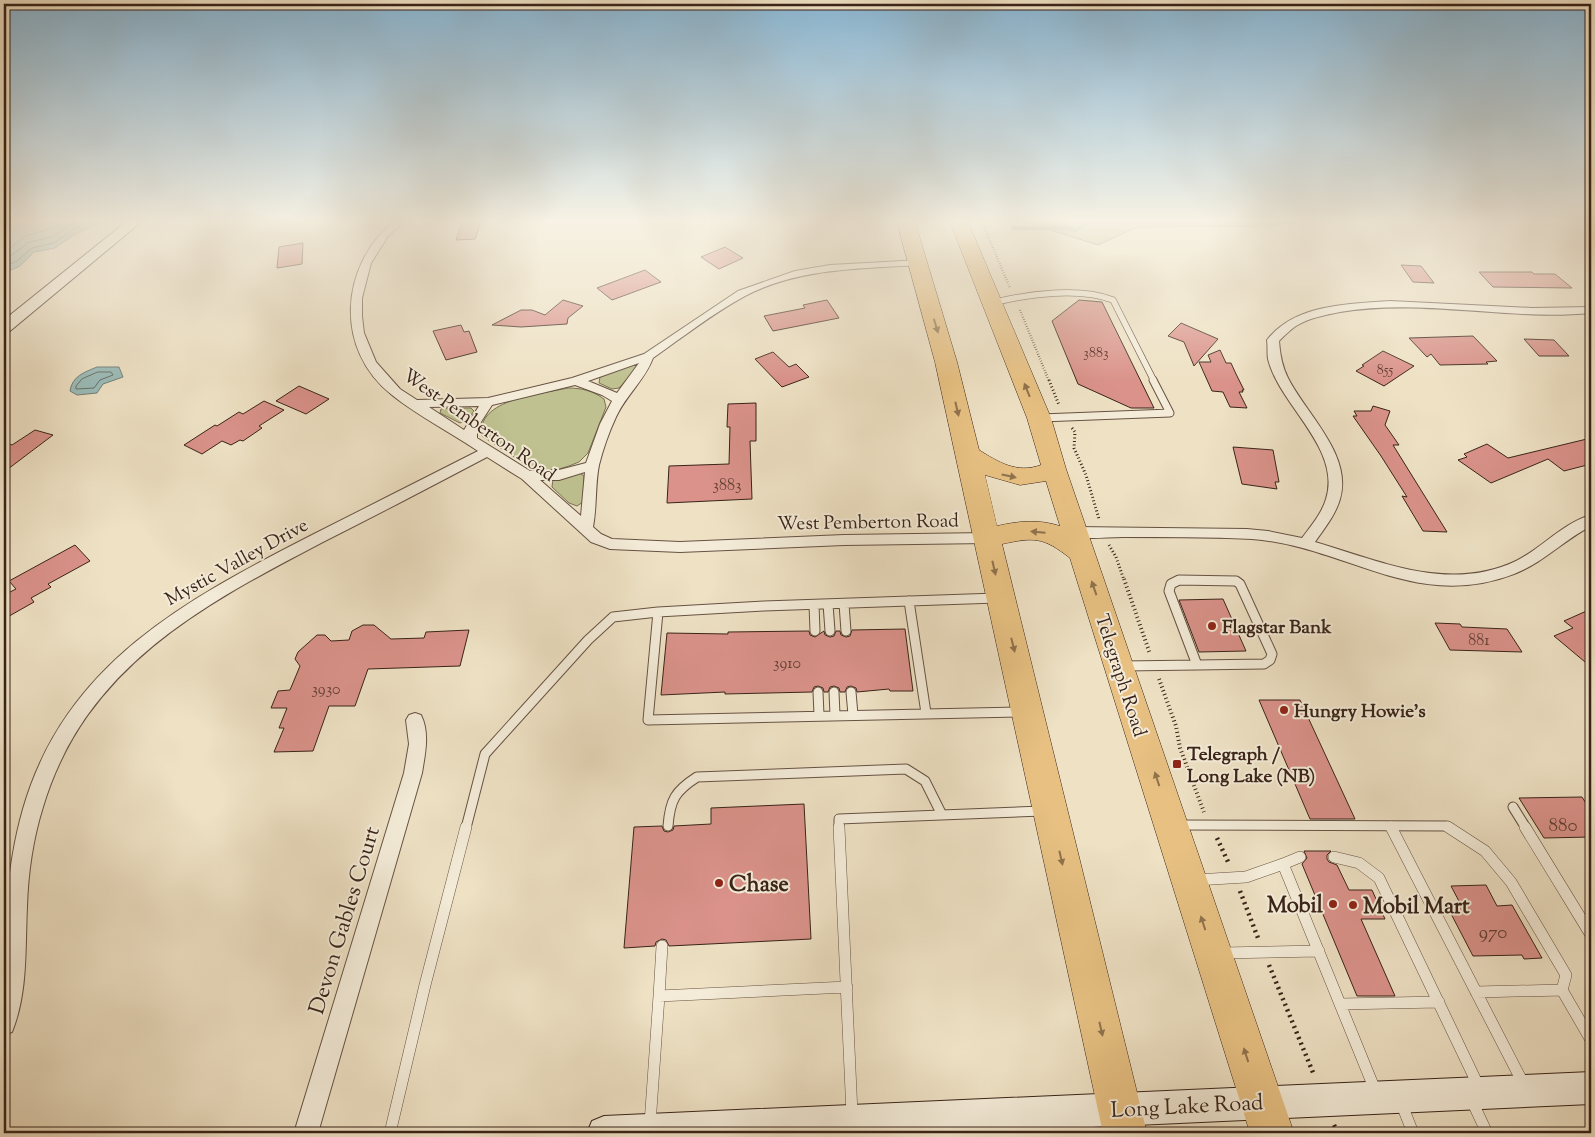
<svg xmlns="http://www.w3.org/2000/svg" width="1595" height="1137" font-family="'Sorts Mill Goudy',serif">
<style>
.green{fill:#bfc190;stroke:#7c7254}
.water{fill:#9abcb9;stroke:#737f79}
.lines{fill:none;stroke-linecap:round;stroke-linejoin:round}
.shore{stroke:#6a7068;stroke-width:1}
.stream{stroke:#737f79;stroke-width:4.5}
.building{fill:#da928a;stroke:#392318}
.lane-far3-casing{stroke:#665243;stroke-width:7}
.lane-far2-casing{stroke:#665243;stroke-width:9}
.lane-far1-casing{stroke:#665243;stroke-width:11}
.lane-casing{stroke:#665243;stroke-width:12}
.street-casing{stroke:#665243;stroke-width:2}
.secondary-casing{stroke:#392318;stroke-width:2}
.highway-casing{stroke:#392318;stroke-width:1}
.path-far3{stroke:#392318;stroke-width:2.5;stroke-dasharray:0.5 2;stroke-linecap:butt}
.path-far2{stroke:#392318;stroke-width:3;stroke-dasharray:1 2.5;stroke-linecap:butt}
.path-far1{stroke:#392318;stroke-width:4;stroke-dasharray:1 3;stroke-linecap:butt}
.path{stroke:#392318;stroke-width:4.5;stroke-dasharray:2 4;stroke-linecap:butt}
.lane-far3{stroke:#f4ecd9;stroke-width:5.5}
.lane-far2{stroke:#f4ecd9;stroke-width:7}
.lane-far1{stroke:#f4ecd9;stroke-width:9}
.lane{stroke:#f4ecd9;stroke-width:11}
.street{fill:#f4ecd9;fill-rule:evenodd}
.secondary{fill:#f4ecd9;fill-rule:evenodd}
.highway{fill:#e7c082;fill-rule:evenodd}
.oneway{fill:#90724d}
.poi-dot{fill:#8f2418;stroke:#f4ecd9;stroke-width:2}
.labels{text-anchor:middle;stroke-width:4;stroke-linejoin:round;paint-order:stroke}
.far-number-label{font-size:14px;fill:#613f34}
.number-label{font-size:16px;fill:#613f34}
.street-label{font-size:19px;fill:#392318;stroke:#f4ecd9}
.poi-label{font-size:19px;font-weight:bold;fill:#392318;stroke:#f4ecd9;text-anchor:start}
.near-number-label{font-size:19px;fill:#613f34}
.near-poi-label{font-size:22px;font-weight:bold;fill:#392318;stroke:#f4ecd9;text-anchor:start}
.near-street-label{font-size:22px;fill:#392318;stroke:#f4ecd9}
</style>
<rect width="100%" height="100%" fill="#eee1c4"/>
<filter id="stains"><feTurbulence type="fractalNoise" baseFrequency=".004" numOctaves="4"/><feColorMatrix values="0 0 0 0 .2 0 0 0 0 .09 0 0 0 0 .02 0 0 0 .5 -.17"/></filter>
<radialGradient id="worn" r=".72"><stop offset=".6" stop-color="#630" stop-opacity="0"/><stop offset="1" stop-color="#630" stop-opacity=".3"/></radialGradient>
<path class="green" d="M1025,222H1298L1266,226L1137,227L1098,245Z
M638,362L642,363L619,388L612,389L599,383L600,377Z
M568,388C582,388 593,391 604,399L606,407L588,453L579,462L569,466L556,470L541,471L528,466L482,436C475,399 542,394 568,388Z
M449,408H471L474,411L467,420L460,423L440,413L441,409Z
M580,473L584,476L583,502L577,506L569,503L552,487L553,479Z"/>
<path class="water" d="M4,222H100L74,235L55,248L34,252L20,266L4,273Z
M97,367H119L123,377L103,384L97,393L77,395L70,391C72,376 85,372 97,367Z"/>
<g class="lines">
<path class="shore" d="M4,253L25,236L50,229L60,222
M4,261L29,242L52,237L75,222
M4,267L17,261L32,248L54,243L72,230L90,222
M98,372H111L113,375L100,380L94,388L76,389V386L82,379Z"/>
<path class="stream" d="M1013,228H1068L1076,230L1087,222"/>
</g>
<path class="building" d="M462,222H481L475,239L456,240Z
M303,243L302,264L277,268L279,247Z
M725,247L743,258L719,269L701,257Z
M1401,265L1421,266L1434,283L1413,282Z
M645,270L661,282L612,300L597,288Z
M1479,272H1532L1534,274H1555L1572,288L1493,287Z
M563,300L583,306L568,318L567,324L521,327L492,325L521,310H532L545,315Z
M827,300L839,318L773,331L764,316L805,308L803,305Z
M1079,300L1102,302L1154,408H1131L1078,384L1052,321Z
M1181,323L1218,339L1194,366L1184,342L1168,336Z
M461,325L464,332L469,331L477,352L446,360L433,331Z
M1473,336L1497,361L1486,362L1488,364L1440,365L1431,354L1427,357L1409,338Z
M1524,339L1554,340L1569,356H1539Z
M1220,350L1226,363H1231L1236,374L1244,390H1242L1243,392H1239L1247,408L1230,407L1223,392L1212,391L1199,362H1211L1208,355Z
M1383,351L1414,366L1384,386L1356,371L1364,366L1362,365Z
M773,352L789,367L796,364L809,377L782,387L755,359Z
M299,386L329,399L306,414L276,401Z
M264,401L284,410L259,426L262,428L243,441L240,440L231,445L222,441L202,454L184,445L215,425L217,426L239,412L243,414Z
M756,403V441H750L752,499L667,503L669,466L729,464L730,427H727L728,404Z
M1373,406L1390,411L1385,425L1399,445H1393L1447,532L1423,531L1402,496L1407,497L1381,456L1353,416H1357L1354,411H1371Z
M35,430L53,435L4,472V442L12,445Z
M1591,438V464L1564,471L1548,459L1491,483L1458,460L1467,457L1464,454L1487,444L1508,458Z
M1233,447L1273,450L1279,482H1275L1277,489L1242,484Z
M75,545L90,561L48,584L51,587L31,598L34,602L4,619V595L16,589L9,581Z
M1223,599L1246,651L1199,652L1179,600Z
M1591,609V667L1554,636L1573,628L1564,621Z
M1435,623L1460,624L1462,627L1507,629L1522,652L1450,650Z
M363,625H374L391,639L424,638L426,632L469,630L460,666L368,669L355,706H329L313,751L274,752L284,728H279L287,708H271L278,691L290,690L300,666L295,659L298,652L317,635H325L331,641L349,640L352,631Z
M905,629L913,691H890L889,689L857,692L856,688L851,686L847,687L845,692H840L839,688L834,686L830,687L828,692H824L823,688L818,686L814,687L812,692L725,694V692L661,695L667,633L728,634V632L809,631L810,635L815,637L824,631L825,635L830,637L834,636L836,631H840L841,635L846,637L850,636L852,630Z
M1259,700H1300L1355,819H1310Z
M1582,797L1591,811V837L1544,838L1519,798Z
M804,804L811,939L669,946L666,940L662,939L656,942L655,946L624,948L634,827L662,826L664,831L668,832L673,830L674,826L711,824V808Z
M1304,851H1331L1327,855V859L1329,862L1337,865L1349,890H1372L1385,919H1361L1395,996H1357L1302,864L1307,858Z
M1486,885L1497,906L1512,905L1542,958L1524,959L1522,955L1473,956L1448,908L1462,907L1451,886Z"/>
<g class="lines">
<defs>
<path id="lane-far3" d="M992,303C1027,294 1079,287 1113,300L1154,381"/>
<path id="lane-far2" d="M1041,418L1170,413L1153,380"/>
<path id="lane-far1" d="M1179,580L1236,581L1240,584L1272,654L1270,660L1264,664L1197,665L1169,591L1171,584Z
M909,601L926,713
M828,604L830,631
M844,604L846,631
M814,605L815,631
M658,612L648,720L1020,712
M1124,666L1197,665
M818,692L819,715
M834,692L835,715
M851,692L853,715
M1513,807L1526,828
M1179,825L1447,826L1450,828
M668,826C670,800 675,791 697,777L906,769L925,781L942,815
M466,828L485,754L588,640L613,617L658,612L764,606L997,598
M839,828V819L1042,811"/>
<path id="lane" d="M839,827L852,1114
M1391,827L1523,1083
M1448,827L1485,851L1511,882L1566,975L1562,990L1591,1040
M1525,827L1591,935
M1334,857L1359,863L1379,878L1478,1085
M1283,864L1300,857
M1196,880L1246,877L1283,864L1375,1090
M1223,953L1319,951
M1476,992L1562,990
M659,996L662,946
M1341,1004L1439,1002
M1472,1101L1487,1133
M1402,1105L1413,1133
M650,1124L659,996L847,987
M390,1133L425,985L466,827"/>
<path id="street" d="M393,222H403L388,236L371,263L362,298V316L364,333L376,362L400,389L417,400L488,398L572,378L644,354L738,291L795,271L830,265L921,260L922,262L921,264L917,265C859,269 798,268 745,296C713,313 683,337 653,358C645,380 626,395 616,417C609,432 603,449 599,465C595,485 597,506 593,527L601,534L612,539L680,542L844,535L987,533L992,534L994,538L992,542L987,543L844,545L680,552L610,549L591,542L522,479L487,457C432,486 377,515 321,543C201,606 85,667 43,807C33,839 28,873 27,907C25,948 28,993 12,1032L4,1035C4,959 2,882 23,809C65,663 187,599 312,535C367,507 423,479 478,451C450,432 418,416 392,395C334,349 340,267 393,222ZM639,363L617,393L588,381ZM575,385L602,395L612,401L600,424L586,463L559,470L530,471L477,438V428L492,405ZM479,406L464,430L429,407ZM585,472L581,516L540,480H559Z
M1390,301L1532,308L1591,307V313C1508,321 1423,298 1340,312C1325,315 1309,318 1296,326C1290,330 1284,336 1279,341C1280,354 1282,366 1288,378C1306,414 1353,455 1340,499C1336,514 1324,529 1315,542C1380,561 1449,593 1516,561C1542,548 1563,523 1591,515V526C1564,540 1543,563 1514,574C1415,612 1346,546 1252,539C1209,537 1166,537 1123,537C1106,537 1086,540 1070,536L1068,532L1070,528L1075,527L1247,529L1268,531L1302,538C1311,526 1322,513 1326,499C1342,448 1279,405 1268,359C1267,353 1268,346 1267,340C1295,304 1348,304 1390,301Z
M415,713L421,715C430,733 425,754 422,773L318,1133H294L404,773L409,744L406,720L409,715Z"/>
<path id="secondary" d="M126,222H141L10,331L4,333V320Z
M1591,1072V1104L961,1133H587L592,1121L604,1116Z"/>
<path id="highway" d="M897,222H915L957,362L979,450C998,462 1017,474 1041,465L1027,418L950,222H968L1051,418L1066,469L1294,1133H1250L1070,558C1043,537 1035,537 1002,544L1147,1133H1103L935,362ZM985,475L1020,485L1046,481L1060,526C1038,519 1019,521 997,526Z"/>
</defs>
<use href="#lane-far3" class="lane-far3-casing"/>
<use href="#lane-far2" class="lane-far2-casing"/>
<use href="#lane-far1" class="lane-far1-casing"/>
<use href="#lane" class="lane-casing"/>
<use href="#street" class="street-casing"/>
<use href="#secondary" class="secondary-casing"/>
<use href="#highway" class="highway-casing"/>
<path class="path-far3" d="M982,222L1010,288
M1020,310L1049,381"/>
<path class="path-far2" d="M1049,380L1059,405
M1072,428L1075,432L1074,448L1086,475L1099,519
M1109,545L1116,557L1124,580"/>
<path class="path-far1" d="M1124,579L1150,654
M1159,679L1176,726L1180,748L1204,812"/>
<path class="path" d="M1217,838L1229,864
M1240,891L1258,938
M1269,965L1314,1075
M1334,1125L1338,1133"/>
<use href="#lane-far3" class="lane-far3"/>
<use href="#lane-far2" class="lane-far2"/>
<use href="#lane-far1" class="lane-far1"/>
<use href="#lane" class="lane"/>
<use href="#street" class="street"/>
<use href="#secondary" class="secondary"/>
<use href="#highway" class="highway"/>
</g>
<defs><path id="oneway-solid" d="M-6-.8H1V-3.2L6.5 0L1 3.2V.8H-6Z" transform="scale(1.25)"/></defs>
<g class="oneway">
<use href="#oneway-solid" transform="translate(936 326) rotate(73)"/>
<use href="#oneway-solid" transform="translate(1027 390) rotate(-112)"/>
<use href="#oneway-solid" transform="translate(957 409) rotate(77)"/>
<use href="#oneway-solid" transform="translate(1009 476) rotate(12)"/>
<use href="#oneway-solid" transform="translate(1038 532) rotate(-175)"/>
<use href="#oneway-solid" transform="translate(994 568) rotate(77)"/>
<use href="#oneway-solid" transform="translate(1094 588) rotate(-109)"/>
<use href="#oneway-solid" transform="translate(1013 645) rotate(76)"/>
<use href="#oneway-solid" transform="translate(1157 779) rotate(-108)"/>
<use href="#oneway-solid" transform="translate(1061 858) rotate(77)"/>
<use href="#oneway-solid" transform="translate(1203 923) rotate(-108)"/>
<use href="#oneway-solid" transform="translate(1101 1029) rotate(77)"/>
<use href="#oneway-solid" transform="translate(1246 1055) rotate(-108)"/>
</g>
<linearGradient id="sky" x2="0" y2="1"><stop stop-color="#89b7d5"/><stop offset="0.58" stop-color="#f7f2e4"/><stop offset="1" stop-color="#f7f2e4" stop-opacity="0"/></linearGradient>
<rect width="1595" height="381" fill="url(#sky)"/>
<g class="poi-dot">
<circle cx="1212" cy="626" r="5"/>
<circle cx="1284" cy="710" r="5"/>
<rect x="1172" y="759" width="10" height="10" rx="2.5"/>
<circle cx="719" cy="883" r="5"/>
<circle cx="1333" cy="904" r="5"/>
<circle cx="1353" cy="905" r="5"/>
</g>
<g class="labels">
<g class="far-number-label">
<text x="1096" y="357">3883</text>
<text x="1385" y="374">855</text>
</g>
<g class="number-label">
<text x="727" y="490">3883</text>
<text x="1479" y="645">881</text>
<text x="787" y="668">3910</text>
<text x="326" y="694">3930</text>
</g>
<g class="street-label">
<text transform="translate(480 424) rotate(35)" y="7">West Pemberton Road</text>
<text transform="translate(868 521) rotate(-1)" y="7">West Pemberton Road</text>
<text transform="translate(236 561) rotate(-29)" y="7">Mystic Valley Drive</text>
<text transform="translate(1122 675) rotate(72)" y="7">Telegraph Road</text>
</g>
<g class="poi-label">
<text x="1222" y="633">Flagstar Bank</text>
<text x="1294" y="717">Hungry Howie's</text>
<text x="1187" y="760">Telegraph /<tspan x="1187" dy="22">Long Lake (NB)</tspan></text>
</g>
<g class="near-number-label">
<text x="1563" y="831">880</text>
<text x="1493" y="938">970</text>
</g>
<g class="near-poi-label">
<text x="729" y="891">Chase</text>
<text x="1323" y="912" text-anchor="end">Mobil</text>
<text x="1363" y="913">Mobil Mart</text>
</g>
<g class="near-street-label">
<text transform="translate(343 920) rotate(-73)" y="8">Devon Gables Court</text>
<text transform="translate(1187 1105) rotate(-3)" y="8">Long Lake Road</text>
</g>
</g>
<rect width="1595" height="1137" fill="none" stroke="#eee1c4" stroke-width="20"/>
<rect x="5" y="5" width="1585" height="1127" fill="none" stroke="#392318" stroke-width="2.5"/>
<rect x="10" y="10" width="1575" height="1117" fill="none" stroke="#392318"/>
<rect width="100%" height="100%" filter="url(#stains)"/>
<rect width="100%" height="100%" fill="url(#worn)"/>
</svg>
